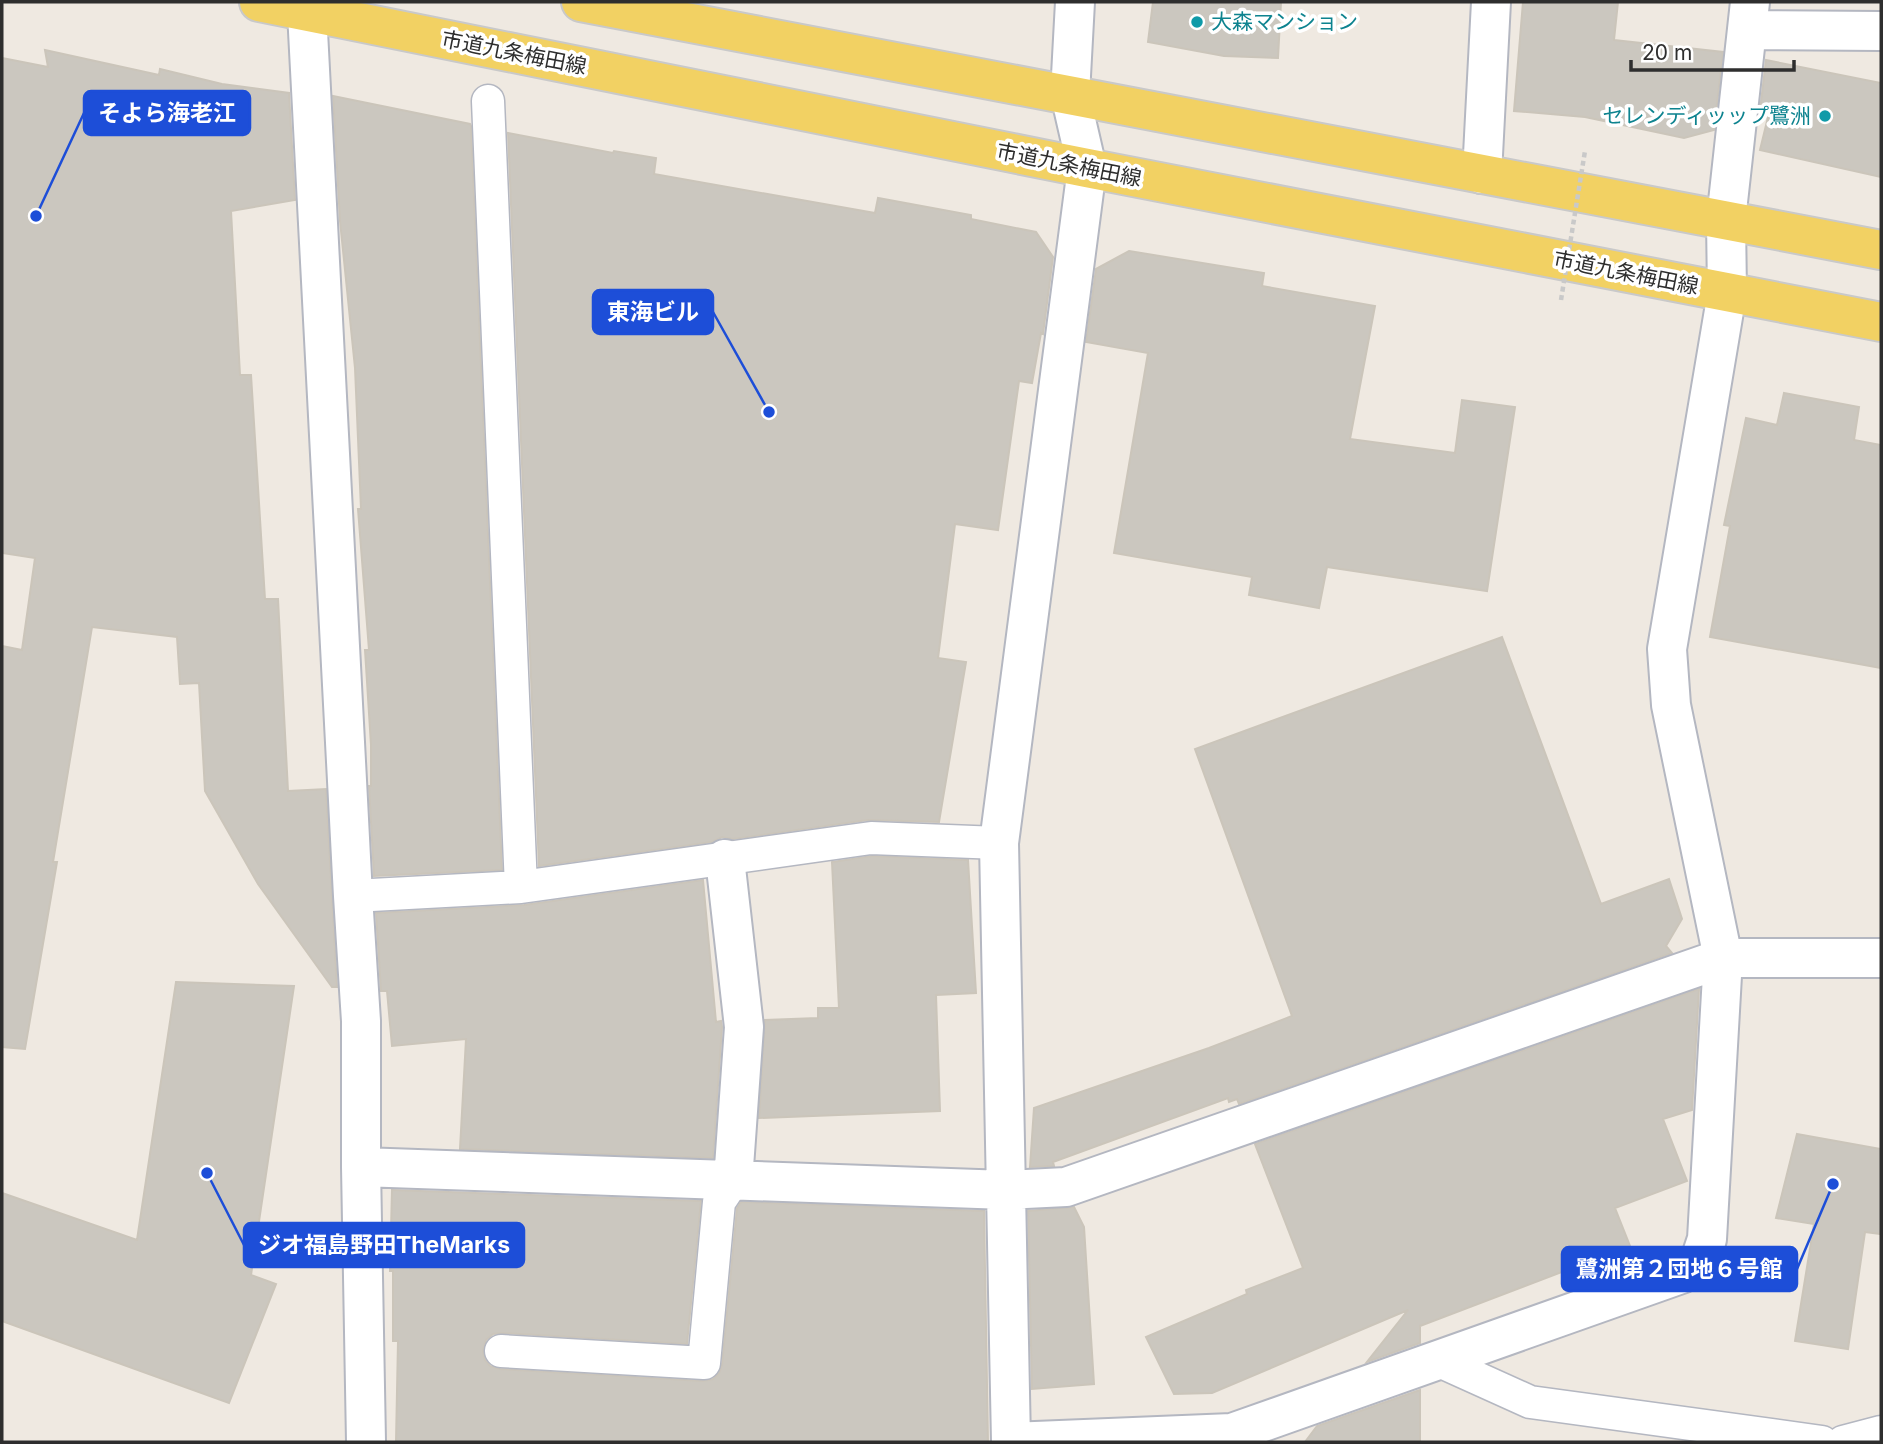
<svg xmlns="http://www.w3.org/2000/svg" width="1883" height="1444" font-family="Inter,'Noto Sans JP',sans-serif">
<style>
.building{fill:#cbc7bf;stroke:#cbc5ba;stroke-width:2}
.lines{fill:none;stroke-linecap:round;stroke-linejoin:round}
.service-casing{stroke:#b4b7c1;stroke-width:35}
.minor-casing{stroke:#b4b7c1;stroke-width:42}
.primary-casing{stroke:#c9c9c9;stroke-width:42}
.service{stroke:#fff;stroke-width:32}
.minor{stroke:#fff;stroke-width:38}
.primary{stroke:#f2d163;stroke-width:38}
.path-bridge{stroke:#c9c9c9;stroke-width:4.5;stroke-dasharray:5 3.5;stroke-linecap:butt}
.culture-dot{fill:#0f9aa8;stroke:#fff;stroke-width:2.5}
.labels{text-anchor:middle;stroke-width:7;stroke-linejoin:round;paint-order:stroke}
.culture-label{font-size:21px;fill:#0d838f;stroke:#fff;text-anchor:start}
.street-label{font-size:21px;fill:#2e2e2e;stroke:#fff}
.leader{fill:none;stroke:#1d4ed8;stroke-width:2.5}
.callout-dot{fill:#1d4ed8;stroke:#fff;stroke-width:2.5}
.callout{fill:#1d4ed8;stroke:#1d4ed8;stroke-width:2.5}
.callout-label{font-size:23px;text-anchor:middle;font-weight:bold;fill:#fff}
</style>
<rect width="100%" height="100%" fill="#efe9e1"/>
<path class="building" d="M1153,2H1281L1278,58L1224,56L1148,42Z
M1523,2H1618L1614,40L1723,52L1714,130L1684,138L1585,117L1514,111Z
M45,50L159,75L160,69L222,84L289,93L295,200L231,211L240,375H251L265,599H278L288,791L326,789L337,987H332L258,884L205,791L199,683L180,684L177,637L92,627L53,862H57L25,1049L2,1047V646L22,650L35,558L2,553V58L48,67Z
M1766,60L1881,83V177L1760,150L1768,117L1759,119Z
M333,96L470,124L471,126L502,870L374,876L369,786H371V745L365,650H369L358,509H361L355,368L340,221Z
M508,133L613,153L614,151L656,158L654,174L875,213L878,198L971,215V219L1036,232L1053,257L1043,334L1041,333L1032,383L1019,381L998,530L955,524L938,658L966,662L939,822L868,820L733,839L722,837L712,842L539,866Z
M1129,251L1264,273L1262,286L1375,306L1350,439L1455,453L1462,400L1515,407L1487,591L1327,567L1319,608L1249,595L1252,577L1114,553L1148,353L1086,342L1096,269Z
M1784,393L1859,407L1854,440L1881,445V668L1710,637L1730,526L1724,525L1746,418L1777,425Z
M1502,637L1601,904L1669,879L1682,919L1666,946L1672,953L1239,1104L1237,1099L1229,1102L1228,1098L1053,1162L1054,1166L1030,1167L1034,1108L1209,1048L1292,1016L1195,749Z
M872,856L968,860L976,993L936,995L940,1111L759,1118L765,1020L818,1018V1008H839L832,862Z
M703,880L716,1022L721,1021L722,1027L713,1158L460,1149L466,1039L392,1046L387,991H381L376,913L524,905Z
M176,982L294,986L251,1275L276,1284L229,1403L2,1321V1193L137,1240Z
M1699,989L1692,1110L1663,1119L1687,1181L1615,1208L1630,1246L1420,1326V1343L1367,1362L1408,1310L1212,1393L1174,1394L1146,1337L1247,1294L1246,1290L1303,1268L1255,1144Z
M1797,1134L1881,1149V1234L1865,1232L1848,1349L1795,1341L1814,1224L1776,1218Z
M392,1190L701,1201L687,1344L502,1333L493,1334L486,1340L483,1351L485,1360L490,1366L500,1369L703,1381L713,1379L719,1373L722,1365L737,1208L741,1202L984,1211L988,1442H396L398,1341H393V1271H390Z
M1074,1207L1084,1227L1094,1384L1032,1389L1028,1211Z
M1420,1390V1442H1305L1317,1426Z"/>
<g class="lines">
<defs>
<path id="service" d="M488,101L521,887
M353,896L521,887L871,838L999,843
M501,1351L704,1363L719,1202L733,1181
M1437,1360L1530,1402L1822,1442
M1843,1442L1881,1432"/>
<path id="minor" d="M309,2L307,12L353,896L361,1021V1167L366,1442
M1075,2L1070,94L1087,168L999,843L1011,1442L1232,1433L1681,1274L1700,1260L1707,1239L1723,958L1671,705L1667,649L1727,293L1726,220L1750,2
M1748,30L1881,31
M1482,174L1491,2
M725,859L744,1027L733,1181
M361,1167L1006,1190L1066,1187L1723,958H1881"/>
<path id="primary" d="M259,2L1087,168L1881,322
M581,2L1881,250"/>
</defs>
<use href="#service" class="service-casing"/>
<use href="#minor" class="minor-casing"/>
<use href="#primary" class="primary-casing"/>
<use href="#service" class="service"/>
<use href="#minor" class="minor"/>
<use href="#primary" class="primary"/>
<path class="path-bridge" d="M1561,300L1585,151"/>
</g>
<g class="culture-dot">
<circle cx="1197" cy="22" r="7"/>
<circle cx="1825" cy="116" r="7"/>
</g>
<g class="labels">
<g class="culture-label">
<text x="1211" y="29">大森マンション</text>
<text x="1811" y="123" text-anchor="end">セレンディッップ鷺洲</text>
</g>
<g class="street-label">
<text transform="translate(514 53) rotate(11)" y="7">市道九条梅田線</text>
<text transform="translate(1069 165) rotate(11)" y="7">市道九条梅田線</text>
<text transform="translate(1626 273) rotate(11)" y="7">市道九条梅田線</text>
</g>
</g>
<path class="leader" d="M36 216L84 113M769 412L713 312M207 1173L244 1245M1833 1184L1797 1269"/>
<g class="callout-dot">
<circle cx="36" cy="216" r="7"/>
<circle cx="769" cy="412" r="7"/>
<circle cx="207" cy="1173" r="7"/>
<circle cx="1833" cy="1184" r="7"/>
</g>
<g class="callout">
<rect x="84" y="91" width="166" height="44" rx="7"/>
<rect x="593" y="290" width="120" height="44" rx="7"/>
<rect x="244" y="1223" width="280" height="44" rx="7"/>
<rect x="1562" y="1247" width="235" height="44" rx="7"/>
</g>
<g class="callout-label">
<text x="167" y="121">そよら海老江</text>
<text x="653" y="320">東海ビル</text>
<text x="384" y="1253">ジオ福島野田TheMarks</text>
<text x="1679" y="1277">鷺洲第２団地６号館</text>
</g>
<rect width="1883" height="1444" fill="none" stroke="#2e2e2e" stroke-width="7"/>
<path d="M1631 60v10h163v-10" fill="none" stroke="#2e2e2e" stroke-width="3.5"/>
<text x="1642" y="60" font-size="21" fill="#2e2e2e" stroke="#ffffff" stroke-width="5" paint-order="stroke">20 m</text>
</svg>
